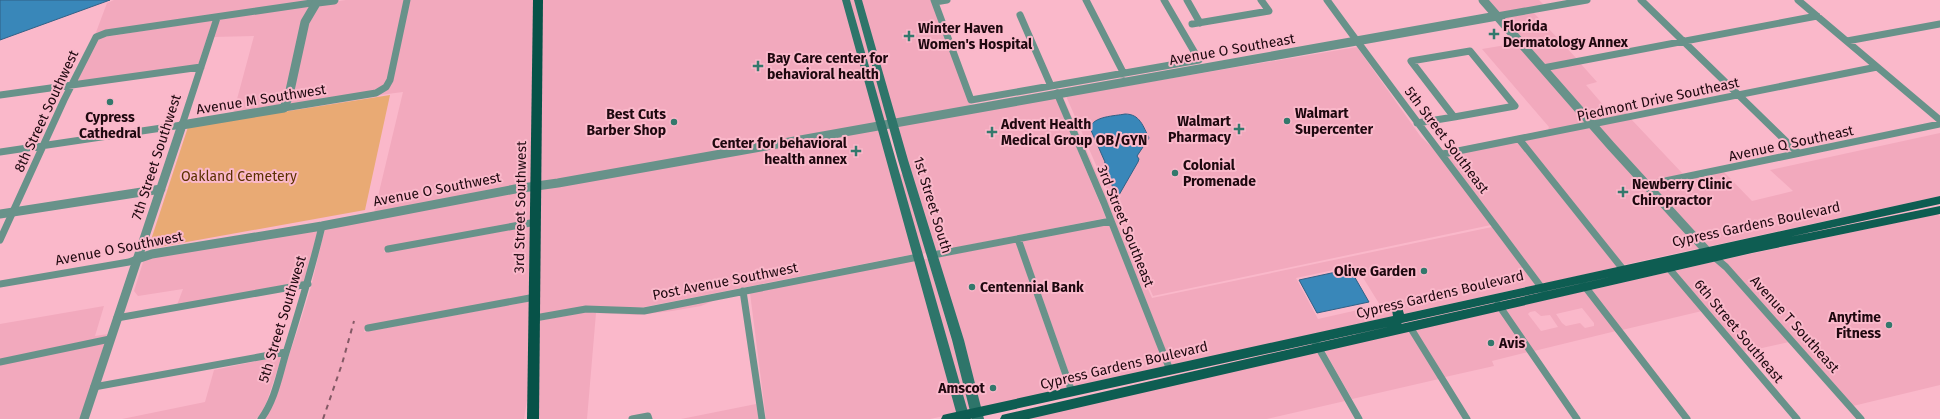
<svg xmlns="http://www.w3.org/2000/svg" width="1940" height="419" font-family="'Fira Sans',sans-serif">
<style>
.built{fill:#f2a9bd;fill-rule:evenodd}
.green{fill:#e9aa74}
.water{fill:#3987b9;stroke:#316186}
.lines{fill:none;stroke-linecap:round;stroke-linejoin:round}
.minor{stroke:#68928a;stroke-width:7}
.tertiary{stroke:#68928a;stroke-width:9}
.secondary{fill:#2e756a;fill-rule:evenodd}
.primary{fill:#0e5d52;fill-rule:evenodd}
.trunk{fill:#075248;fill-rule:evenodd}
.rail{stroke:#835965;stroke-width:2;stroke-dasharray:5 5;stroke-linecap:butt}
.poi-dot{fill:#33786c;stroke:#fab8ca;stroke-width:1.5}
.labels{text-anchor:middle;stroke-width:4;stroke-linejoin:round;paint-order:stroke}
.poi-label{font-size:14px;font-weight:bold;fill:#1e080f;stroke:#fab8ca;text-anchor:start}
.street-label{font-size:14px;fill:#1e080f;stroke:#fab8ca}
.park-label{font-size:14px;fill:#5a3000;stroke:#fab8ca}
</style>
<rect width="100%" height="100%" fill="#fab8ca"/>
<path class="built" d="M114,0H315L95,35L107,3Z
M346,0H405L386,83L380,89L288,106L308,22L319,4Z
M410,0H536L533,184L374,213L403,92L372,96L383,92Z
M541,0H844L877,124L540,183Z
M849,0H855L890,122L883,123Z
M860,0H931L971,106L895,121Z
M1486,0H1539L1544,5L1498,14Z
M313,5L282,107L233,114L254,36L213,37L219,19Z
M1533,12L1577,59L1543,65L1501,17Z
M213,20L198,65L76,83L98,38Z
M1518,43L1588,123L1443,151L1441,149L1447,150L1548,130L1549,127L1482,49Z
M1357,47L1421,137L1436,151L1491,225L1153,296L1066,96Z
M1580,63L1597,82L1586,85L1605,107L1620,105L1627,114L1592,121L1547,69Z
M1060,95L1063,97L1152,298L1492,227L1536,285L1403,314L1397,301L1391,302L1395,310V316L1172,366L1107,202ZM1348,267L1353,269L1357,268L1380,305L1318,319L1296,278Z
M1055,96L1106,218L933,252L896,125Z
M1631,119L1683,174L1647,182L1596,126Z
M1592,127L1700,248L1623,265L1523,141Z
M879,129L914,254L644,307L539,315V188Z
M1940,133V196L1706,247L1651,187L1724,172L1752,201L1793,191L1770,170Z
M1518,142L1617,267L1542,284L1447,156Z
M899,173L905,176L927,253L921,254Z
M533,189V220L385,247L384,252L533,226L532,295L366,326L364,332L532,301L530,382L524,419H265L274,400L298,329L311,287L325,228Z
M1937,214L1940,216V385L1853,406L1722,260Z
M1109,224L1166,367L1074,387L1022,241Z
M318,229L305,282L177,305L183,289L138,296L134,291L144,259Z
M1016,242L1067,389L979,408L935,258Z
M922,259H928L972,410L966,411Z
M916,260L959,413L930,419H766L750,293Z
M1716,261L1789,342L1744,352L1675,271Z
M1669,272L1702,311L1622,330L1591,290Z
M1585,291L1616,331L1534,351L1505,309ZM1582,308L1594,323V326L1585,328L1580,323L1566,326L1562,323L1556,314ZM1535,311L1541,316L1550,315L1558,327L1541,331L1528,314L1530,312Z
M717,299L701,306L672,311L637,315L596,313L587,419H537L538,321L586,312L638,314Z
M104,306L95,336L108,334L107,337L0,359V324Z
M1499,310L1528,352L1492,361L1494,366L1445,377L1415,330Z
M1409,331L1439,379L1352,399L1324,350Z
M105,343L80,419H0V365Z
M1317,352L1345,401L1267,419H1023Z
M282,356L267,401L261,414L256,419H122L205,402L214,370Z
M756,404L759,419H681Z"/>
<path class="green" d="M390,95L365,210L148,249L188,127Z"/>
<path class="water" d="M0,0H110L0,40Z
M1125,114C1140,114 1143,126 1149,138L1137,156L1139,159L1138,162L1119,195L1115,193L1104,165L1105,162L1090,128C1093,116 1115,116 1125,114Z
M1350,269L1369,302L1317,313L1299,280Z"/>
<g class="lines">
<path class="minor" d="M934,0L971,100L1199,60L1164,0
M1086,0L1124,74
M1187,0L1200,23
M1327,0C1398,98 1472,194 1544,291
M1641,0L1798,153
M1798,0L1940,120
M935,2L947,0
M1020,15L1051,86
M1497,16L1587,0
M1192,24L1269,11L1261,0
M1847,41L1940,24
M1470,51L1515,106L1454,117L1411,61Z
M1543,68L1817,16
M1057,93L1104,203L1170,370
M0,95L201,67
M284,108L376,93L386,87L390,80L407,0
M1417,123L1454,117
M1519,139L1626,273
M0,152L182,125L217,18
M1443,154L1877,67
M1646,185L1940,124
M1018,239L1072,392
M0,240L64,100L96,37L106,33L318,2
M388,249L536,222
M933,255L1111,221
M1712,255L1726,267L1861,419
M1666,265L1797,419
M0,284L129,262L137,259
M1583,284L1687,419
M743,291L762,419
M1498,304L1577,419
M117,318L308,284
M535,318L586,309L644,311L918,257
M1410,327L1467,419
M368,328L535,297
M1313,338L1359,419
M0,362L110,339
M94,387L286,352
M261,419C275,400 279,376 286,353C299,311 312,269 322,226
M632,419L648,416L649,419"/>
<path class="tertiary" d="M1483,0L1611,146L1706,250
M318,2L334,0
M0,214L161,189
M137,259L152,254L322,226L515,189L558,183L1497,16
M84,419L182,125L284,108L289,95L305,22L318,0"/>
<path class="secondary" d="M842,0H850L970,419H958Z
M854,0H862L908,160L964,340L984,419H972L952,340L898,160Z"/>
<path class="primary" d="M1940,196V204L1789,237L1940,206V214L1752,253L1029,419H1000L1002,415L1006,414L1392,326L970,419H941L943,415L947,414L1393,316L1391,304L1392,301L1396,300L1400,301L1404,314ZM1619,275L1401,324L1402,323Z"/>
<path class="trunk" d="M533,0H543L539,419H527Z"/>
<path class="rail" d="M323,419L342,364L354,321"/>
</g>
<g class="poi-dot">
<path d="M1492 28h4v4h4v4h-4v4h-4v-4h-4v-4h4z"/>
<path d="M907 30h4v4h4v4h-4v4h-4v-4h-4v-4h4z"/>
<path d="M756 60h4v4h4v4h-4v4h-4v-4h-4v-4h4z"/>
<circle cx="110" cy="102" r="4"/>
<circle cx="1287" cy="121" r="4"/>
<circle cx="674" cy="122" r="4"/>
<path d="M1237 123h4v4h4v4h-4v4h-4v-4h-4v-4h4z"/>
<path d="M990 126h4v4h4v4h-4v4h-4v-4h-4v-4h4z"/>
<path d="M854 145h4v4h4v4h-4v4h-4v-4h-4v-4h4z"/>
<circle cx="1175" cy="173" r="4"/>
<path d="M1621 186h4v4h4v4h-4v4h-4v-4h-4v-4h4z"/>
<circle cx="1424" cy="271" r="4"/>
<circle cx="972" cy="287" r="4"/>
<circle cx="1889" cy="325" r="4"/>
<circle cx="1491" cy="343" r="4"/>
<circle cx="993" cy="388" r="4"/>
</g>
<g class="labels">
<g class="poi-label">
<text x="1503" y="31">Florida<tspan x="1503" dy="16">Dermatology Annex</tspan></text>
<text x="918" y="33">Winter Haven<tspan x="918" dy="16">Women's Hospital</tspan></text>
<text x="767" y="63">Bay Care center for<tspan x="767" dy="16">behavioral health</tspan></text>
<text x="1295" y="118">Walmart<tspan x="1295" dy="16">Supercenter</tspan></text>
<text x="666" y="119" text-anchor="end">Best Cuts<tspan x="666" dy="16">Barber Shop</tspan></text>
<text x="110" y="122" text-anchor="middle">Cypress<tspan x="110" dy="16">Cathedral</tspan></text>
<text x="1231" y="126" text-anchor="end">Walmart<tspan x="1231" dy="16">Pharmacy</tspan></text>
<text x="1001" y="129">Advent Health<tspan x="1001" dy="16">Medical Group OB/GYN</tspan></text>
<text x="847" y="148" text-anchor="end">Center for behavioral<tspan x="847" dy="16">health annex</tspan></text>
<text x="1183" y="170">Colonial<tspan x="1183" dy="16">Promenade</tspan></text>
<text x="1632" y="189">Newberry Clinic<tspan x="1632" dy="16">Chiropractor</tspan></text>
<text x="1416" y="276" text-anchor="end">Olive Garden</text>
<text x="980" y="292">Centennial Bank</text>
<text x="1881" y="322" text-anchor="end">Anytime<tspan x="1881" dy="16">Fitness</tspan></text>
<text x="1499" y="348">Avis</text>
<text x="985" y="393" text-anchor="end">Amscot</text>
</g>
<g class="street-label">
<text transform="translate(1232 49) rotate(-10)" y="5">Avenue O Southeast</text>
<text transform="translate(261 99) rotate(-9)" y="5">Avenue M Southwest</text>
<text transform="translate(1658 99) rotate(-12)" y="5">Piedmont Drive Southeast</text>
<text transform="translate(46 111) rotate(-65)" y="5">8th Street Southwest</text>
<text transform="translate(1447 140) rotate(53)" y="5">5th Street Southeast</text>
<text transform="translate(1791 143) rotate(-12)" y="5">Avenue Q Southeast</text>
<text transform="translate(156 157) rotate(-72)" y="5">7th Street Southwest</text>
<text transform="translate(437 189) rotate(-11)" y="5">Avenue O Southwest</text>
<text transform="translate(933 205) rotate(73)" y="5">1st Street South</text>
<text transform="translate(520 207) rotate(-89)" y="5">3rd Street Southwest</text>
<text transform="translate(1756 224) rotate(-12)" y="5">Cypress Gardens Boulevard</text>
<text transform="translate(1126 226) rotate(68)" y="5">3rd Street Southeast</text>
<text transform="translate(119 248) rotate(-11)" y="5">Avenue O Southwest</text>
<text transform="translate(725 281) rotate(-11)" y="5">Post Avenue Southwest</text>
<text transform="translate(1440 294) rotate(-13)" y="5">Cypress Gardens Boulevard</text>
<text transform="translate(282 319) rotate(-73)" y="5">5th Street Southwest</text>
<text transform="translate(1795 324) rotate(48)" y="5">Avenue T Southeast</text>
<text transform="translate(1739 331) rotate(50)" y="5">6th Street Southeast</text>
<text transform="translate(1124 365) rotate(-13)" y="5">Cypress Gardens Boulevard</text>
</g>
<g class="park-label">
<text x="239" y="181">Oakland Cemetery</text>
</g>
</g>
</svg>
